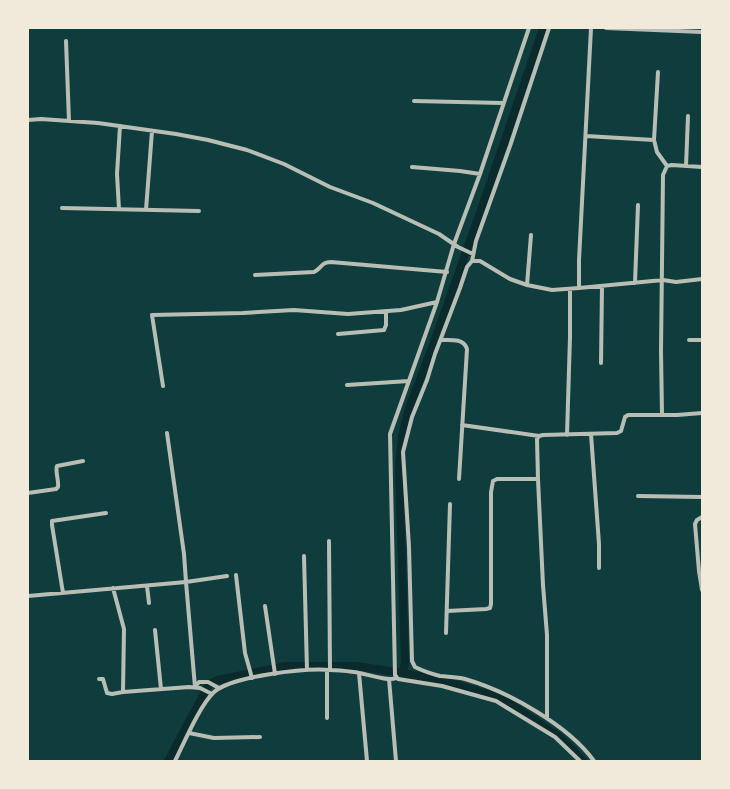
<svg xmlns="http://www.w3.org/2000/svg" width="730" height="789" font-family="Manrope,sans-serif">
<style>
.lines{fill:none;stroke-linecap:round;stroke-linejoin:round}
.canal{stroke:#0a2a2b;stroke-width:8}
.minor{stroke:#b8beb3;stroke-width:4}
</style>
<rect width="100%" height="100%" fill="#0f3d3e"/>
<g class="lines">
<path class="canal" d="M403,673L405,663L399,467L402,436L409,408L433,345L483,204L543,28
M168,761L209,684L218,680L286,666H356L403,673L436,679L475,690L495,696L509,703L560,737L583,761"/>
<path class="minor" d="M529,28L480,174L454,244L437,302L390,434L395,675L398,679L442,686L496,701L555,737L580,761
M606,28L702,32
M66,41L69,121
M658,72L654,140L657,152L667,166
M414,101L503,103
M28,120L41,119L98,123L176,134L208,140L247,150L284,164L330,187L373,203L439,234L458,247L473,254
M586,136L654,140
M686,166L688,116
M412,167L460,171L480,174
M62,208L199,211
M119,209L117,174L120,126
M146,210L152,131
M472,261L476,241L510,146L549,28
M255,275L314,272C322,268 321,262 331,262L447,272
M635,283L638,205
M527,285L531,235
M579,288V260L591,28
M338,334L384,330L386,325V311
M441,340C450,340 464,338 467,349L459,479
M689,340H702
M601,363L602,286
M347,385L409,381
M163,386L152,315L243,313L294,310L348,314L401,310L437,302
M662,415L661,351L663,175L667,166L672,165L702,167
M462,425L539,436
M591,434L599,544V568
M567,435L570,337V289
M28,493L56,489L58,487C59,480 55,472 57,466L83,461
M638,496L702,497
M702,517L697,520L695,524L699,571L702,590
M329,541L330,670
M304,556L307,670
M236,575L245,653L252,678
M147,586L149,603
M113,588L124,629L123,692L189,687L200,688L212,694
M63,593L52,525V521L106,513
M28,596L186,582L184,554L167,433
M265,606L275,674
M447,611L486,609L490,608L491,604V492L493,481L497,479H538
M155,630L161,689
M446,633L450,504
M359,673L367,761
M99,679H103L107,693L112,694L123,692
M389,679L396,761
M195,687L186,582L227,576
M195,687L199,682H208L219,688
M327,718V670
M547,718V635L543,585L538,479L537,439L539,436L543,435L617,433L621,431L625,417L628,415H677L702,413
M189,733L214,738L260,737
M175,761C184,743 200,705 214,692C232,676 305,668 330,670C338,670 346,671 354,672C364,673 388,682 396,678
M594,761C568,725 507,691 465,679C457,677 448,677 440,676C432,674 423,671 415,667L412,661L409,547L403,452L412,417L427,380L435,354L460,288L467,267L472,261H480L510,279L527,285L552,290L579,288L663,280L676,282L702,279"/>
</g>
<rect width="730" height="789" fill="none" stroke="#f1e9da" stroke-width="58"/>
</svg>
